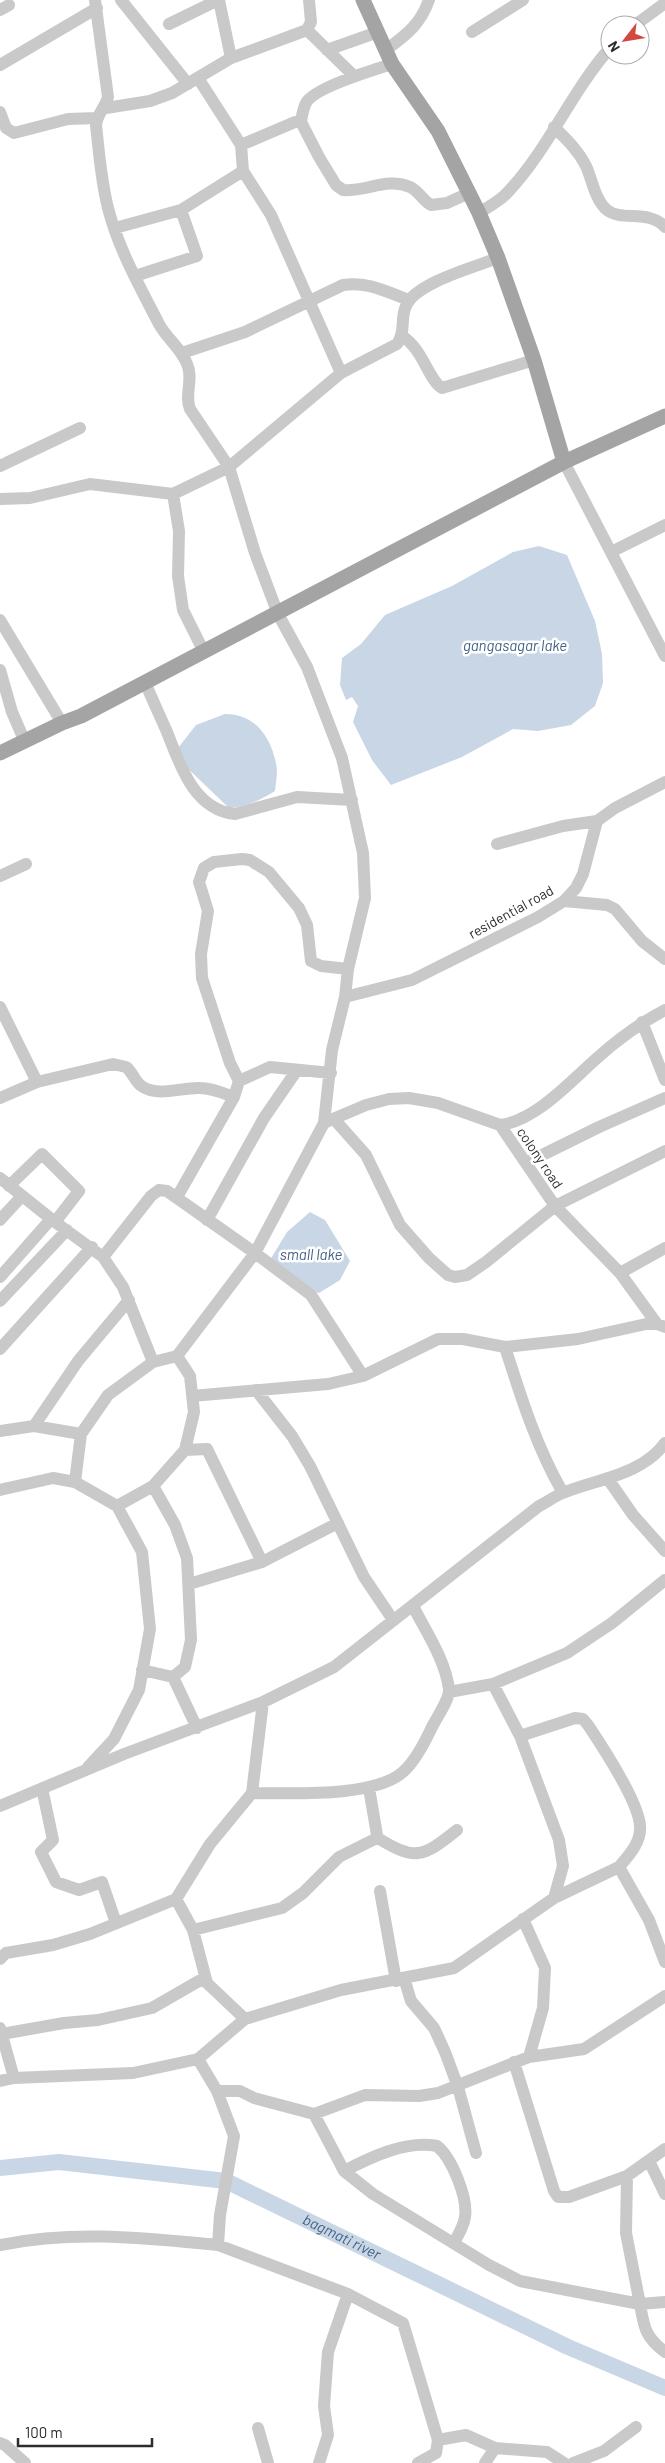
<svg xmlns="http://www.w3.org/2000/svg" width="665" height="2463" font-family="Barlow,sans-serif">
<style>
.water{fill:#c8d6e6}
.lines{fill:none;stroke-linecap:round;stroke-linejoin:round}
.river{stroke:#c8d6e6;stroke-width:16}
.minor{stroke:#c9c9c9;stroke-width:12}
.major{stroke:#a4a4a4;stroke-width:15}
.labels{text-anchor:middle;stroke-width:5;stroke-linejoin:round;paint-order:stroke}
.street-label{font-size:14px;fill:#2c2c2c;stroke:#fff}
.water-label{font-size:15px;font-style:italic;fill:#436284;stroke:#fff}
</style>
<rect width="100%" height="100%" fill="#fff"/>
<path class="water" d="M539,546L567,555L595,621L602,654L603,683L595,706L571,725L538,731L513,729L462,757L391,785L372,760L353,722L358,706L352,697L346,700L340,685L342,658L361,644L385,615L452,586L513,552Z
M225,714C255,714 270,736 276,763C278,771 276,782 275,791C260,800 247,807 229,808L180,761L178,748L196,725Z
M310,1212L325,1220L350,1261L340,1280L319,1293L302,1288L270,1260L287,1232Z"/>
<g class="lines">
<path class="river" id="s1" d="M0,2168L59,2162L226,2181L568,2347L665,2388"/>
<path class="minor" d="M121,0L188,84
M219,0L231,58
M0,10L9,5
M169,24L218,0
M635,25L665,3
M307,30L354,76
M472,32L523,0
M327,50L378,32
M386,50C407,34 420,25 429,0
M0,65L97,8
M106,108L150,101L172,93L231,58L307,30L311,22L309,0
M0,112L6,128L14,133L68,119L97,118
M301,122C302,116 303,108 306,103C313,88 376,69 392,64
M554,127C566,139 578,150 586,166C592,179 595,200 607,210C622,222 649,209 665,227
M241,145L295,122H301L319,157L336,185L343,190C366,192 387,177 410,187C419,191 423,201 431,205L447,203L469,193
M243,171L271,215L341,373
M479,213C488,207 500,201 507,193C548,150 571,92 610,48
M115,228L181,210L243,171L241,145L198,78
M135,276L197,256L181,210
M402,336C424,350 428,380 442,388L534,360
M182,353L245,332L343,285C367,281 387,292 409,300
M564,462L665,656
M0,466L80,428
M173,494L179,531L178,576L183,610L204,652
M0,499L30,498L90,484L173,494L229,467L341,373L397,344C406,333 400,318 406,306C415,283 475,267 498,258
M611,552L665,525
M0,620L62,723
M0,670L12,712L25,742
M145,682C152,699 160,716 167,732C180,765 194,810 235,814L297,797L352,800
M497,844L563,826L597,821
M0,876L26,864
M564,901L607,905L615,909L642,941L665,959
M345,997L412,980L538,917L564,901L576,888L583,874L597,821L615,808L665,782
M0,1007L37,1082
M642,1022L665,1080
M239,1081L270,1067L331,1073
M0,1098L37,1082L113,1064L126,1067C133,1072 135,1083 143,1087C159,1097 183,1087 200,1088C212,1088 223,1093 234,1097
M334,1119L366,1155L400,1225L429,1258L448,1275L455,1277L467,1275L486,1262L555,1206L665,1151
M326,1122L366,1105L389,1099L409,1098L438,1103L500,1125L555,1206L620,1273L657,1324
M500,1125C535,1121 570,1082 596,1059C617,1040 640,1023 665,1010
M526,1163L599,1127L665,1098
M0,1178L55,1222L103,1257L123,1287L153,1362
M9,1186L42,1154L79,1191L55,1222
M177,1197L234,1097L239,1081L230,1063L202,978L201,954L208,911L199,882L204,868L214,862L242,859L250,860L269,872L299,908L307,925L311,961L321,966L348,969
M0,1220L22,1196
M207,1220L264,1118L297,1070
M103,1257L151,1196L159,1190L167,1191L255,1253L311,1295L363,1376
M620,1273L665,1248
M0,1277L51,1219
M0,1301L67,1230
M505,1347C521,1397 536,1446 563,1493
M0,1349L92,1247
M256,1390L292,1436L310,1466L364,1577L393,1620
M192,1396L328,1384L363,1376L438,1339H463L505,1347L578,1339L646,1324H657L665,1327
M34,1426L78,1361L129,1300
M0,1431L34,1426L81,1434
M185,1450L207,1449L262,1562L338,1523
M608,1479L633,1515L665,1551
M75,1482L81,1434L108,1395L153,1362L177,1356L255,1253L324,1123L332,1050L345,997L348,969L365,898L363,853L342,758L307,667L278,614L255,553L229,467L190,409C184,394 194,379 187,364C181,348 167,339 159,324C140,287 118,248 108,208C101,181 99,152 96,125C97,114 105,108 108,97L95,0
M153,1486L175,1525L187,1558L191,1640L185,1667L173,1677
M0,1490L53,1478L75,1482L117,1506L142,1552L150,1629L139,1690L114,1739L88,1767
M117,1506L153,1486L185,1450L194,1412L190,1376L177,1356
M189,1584L262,1562
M142,1670L173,1677L197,1728
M449,1692L493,1684L567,1653L612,1623L665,1580
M520,1736L575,1718L583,1719L588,1725C602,1746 640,1804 640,1827C641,1843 628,1856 619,1867
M42,1788L53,1840L41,1852L56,1882L79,1890L102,1882L116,1923
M252,1793C290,1793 376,1798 404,1771C416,1760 425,1742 432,1727C437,1717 450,1699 449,1689C445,1659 426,1632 413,1606
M0,1806L124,1754L263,1702L334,1667L539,1506C547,1502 555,1496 563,1493C597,1479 642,1475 665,1443
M376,1837C415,1861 422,1858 457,1830
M380,1891L396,1981
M554,1898L619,1867L649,1920L665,1962
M176,1899L193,1930L207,1983L245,2019
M523,1919L545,1968L543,2008L529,2057
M193,1930L282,1908L303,1893L339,1857L375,1839L377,1835L369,1788
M0,1959L6,1953L53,1945L90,1934L176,1899L210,1844L252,1793L263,1702
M404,1978L411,2001L434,2028L445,2052L458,2087L476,2153
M0,2028L14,2078L133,2073L198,2059L245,2019L341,1990L454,1968L554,1898L563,1866L559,1840L520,1736L493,1684
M2,2034L64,2023L98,2020L152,2008L204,1978
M514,2062L554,2191L558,2197H569L627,2176
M0,2081L14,2078
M217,2091H240L254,2098L314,2114L365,2095L419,2096L438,2093L529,2057L584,2049L665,1996
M314,2114L344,2171L373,2194L489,2265L520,2281L640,2304C644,2327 645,2337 665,2352
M665,2149L627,2176L626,2233L640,2304L665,2302
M649,2161L665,2194
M344,2171C371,2157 406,2140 437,2146C452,2158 468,2198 465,2217C464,2226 458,2235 454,2243
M0,2245C76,2230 143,2238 218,2245L220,2215L234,2136L217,2091L198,2059
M218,2245L348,2294L403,2323L438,2440L436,2453L418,2463
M258,2428L268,2463
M438,2440L466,2435L495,2448L547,2452L564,2463
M0,2443L5,2445L25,2463
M319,2463L328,2435L324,2406L328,2352L348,2294
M485,2463L495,2448
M573,2463L604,2451L636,2427"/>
<path class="major" d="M363,0L392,64L438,131L479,213L498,258L534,360L564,462
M0,753L62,723L81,716L564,462L665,416"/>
</g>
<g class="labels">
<g class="street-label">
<text transform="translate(511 912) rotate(-29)" y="5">residential road</text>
<text transform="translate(540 1158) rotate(56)" y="5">colony road</text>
</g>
<g class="water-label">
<text x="515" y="651">gangasagar lake</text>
<text x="311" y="1260">small lake</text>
<text dy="5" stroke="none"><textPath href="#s1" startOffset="356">bagmati river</textPath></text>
</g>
</g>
<g transform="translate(625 40) rotate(239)"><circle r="24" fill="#ffffff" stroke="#ababab"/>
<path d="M0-4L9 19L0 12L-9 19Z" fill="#d2493f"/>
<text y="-8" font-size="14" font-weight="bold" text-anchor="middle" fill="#2c2c2c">N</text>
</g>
<path d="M18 2438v8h134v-8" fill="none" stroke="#2c2c2c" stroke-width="2.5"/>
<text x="25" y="2438" font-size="15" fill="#2c2c2c" stroke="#ffffff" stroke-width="4" paint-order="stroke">100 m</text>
</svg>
